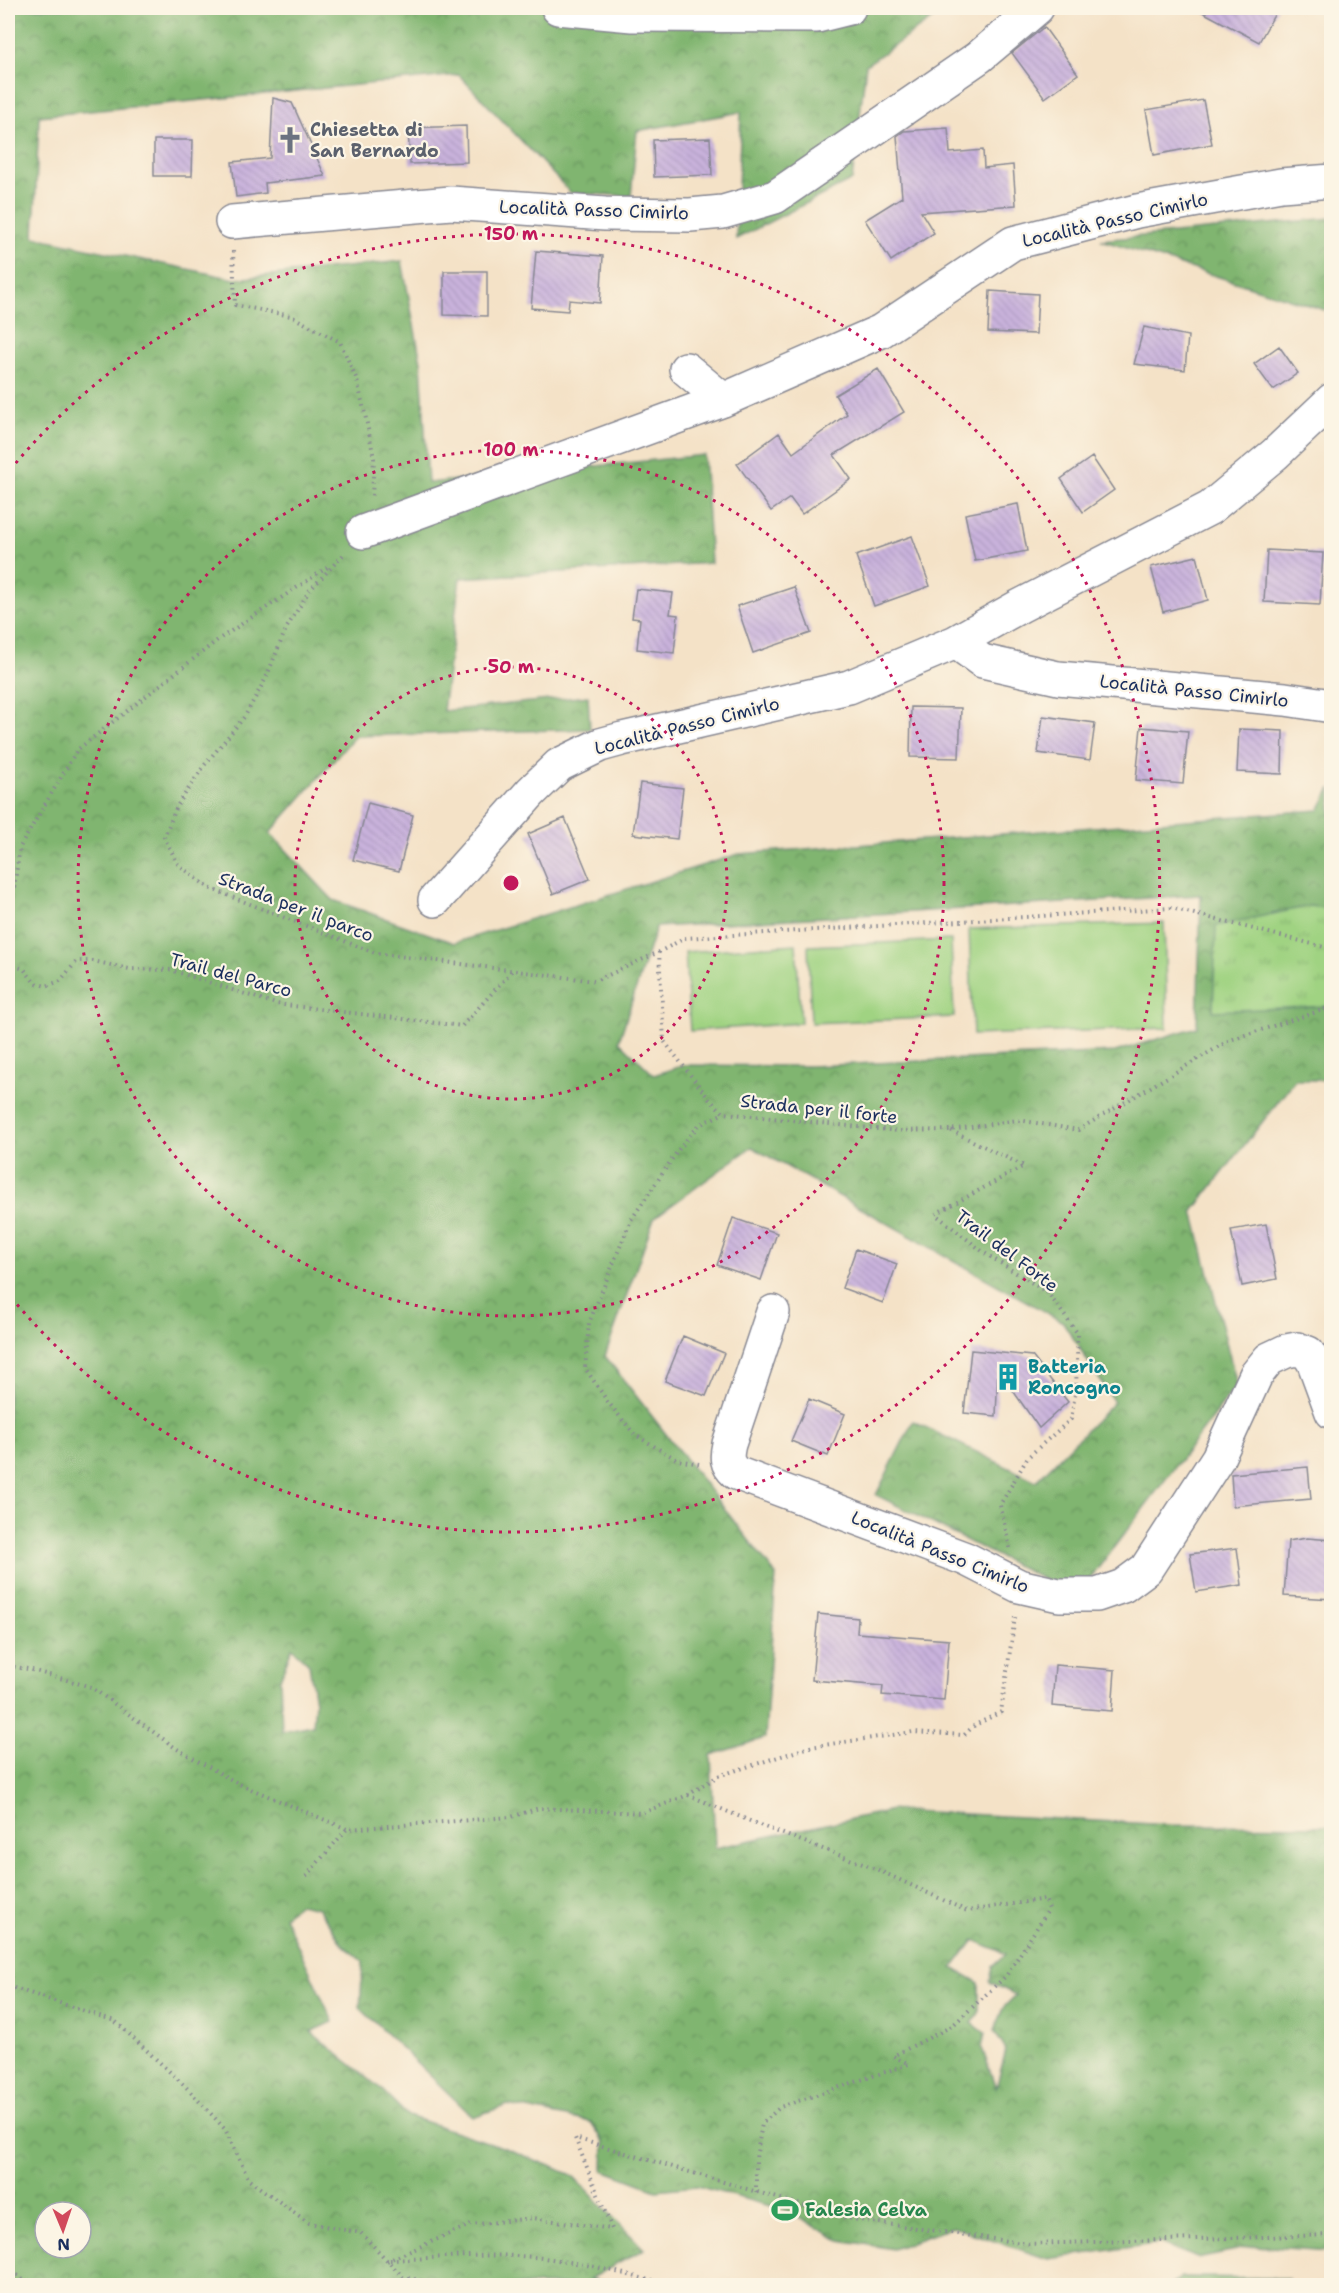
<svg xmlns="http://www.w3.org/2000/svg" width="1339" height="2293" font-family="'Shantell Sans',sans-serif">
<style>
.green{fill:#a0d382;stroke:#5e8170;stroke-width:1.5}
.forest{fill:url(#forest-crowns);stroke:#4e7267;stroke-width:1.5;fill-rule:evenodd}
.park{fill:url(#park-tufts);stroke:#5e8170;stroke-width:1.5}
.building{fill:url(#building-back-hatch)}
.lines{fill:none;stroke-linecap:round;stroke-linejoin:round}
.minor-casing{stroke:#888892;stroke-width:36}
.path{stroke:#888892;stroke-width:4;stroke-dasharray:1.5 4.5;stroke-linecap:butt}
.minor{stroke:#fff;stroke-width:33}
.ring{fill:none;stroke:#c2185b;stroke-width:3;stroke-dasharray:3 6}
.labels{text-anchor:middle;stroke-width:4.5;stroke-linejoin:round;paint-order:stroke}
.worship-label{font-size:18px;font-weight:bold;fill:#5b616d;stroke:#fcf5e5;text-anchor:start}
.street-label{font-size:18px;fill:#1b2f5e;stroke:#fcf5e5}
.culture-label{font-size:18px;font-weight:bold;fill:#0d838f;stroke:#fcf5e5;text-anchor:start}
.leisure-label{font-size:18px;font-weight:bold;fill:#27864d;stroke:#fcf5e5;text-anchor:start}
.centre{fill:#c2185b;stroke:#fcf5e5;stroke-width:3}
.ring-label{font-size:18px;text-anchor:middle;font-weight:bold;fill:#c2185b;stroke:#fcf5e5;stroke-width:4.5;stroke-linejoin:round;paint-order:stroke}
</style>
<defs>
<pattern id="forest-crowns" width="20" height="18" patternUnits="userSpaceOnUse" patternTransform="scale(1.5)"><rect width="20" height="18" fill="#80b570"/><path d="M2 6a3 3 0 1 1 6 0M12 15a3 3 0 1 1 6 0" fill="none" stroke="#68945f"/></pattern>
<pattern id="park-tufts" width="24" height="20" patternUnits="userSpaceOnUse" patternTransform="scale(1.5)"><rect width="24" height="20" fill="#a0d382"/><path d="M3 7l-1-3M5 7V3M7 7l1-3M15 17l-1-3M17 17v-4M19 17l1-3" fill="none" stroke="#89b573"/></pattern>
<pattern id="building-back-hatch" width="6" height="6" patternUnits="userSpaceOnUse" patternTransform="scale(1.5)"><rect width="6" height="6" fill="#c9b2dc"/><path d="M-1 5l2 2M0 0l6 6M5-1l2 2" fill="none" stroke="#ac99bf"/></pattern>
</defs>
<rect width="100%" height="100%" fill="#fcf5e5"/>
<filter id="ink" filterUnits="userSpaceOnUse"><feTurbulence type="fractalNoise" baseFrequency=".0167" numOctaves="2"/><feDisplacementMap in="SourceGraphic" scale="12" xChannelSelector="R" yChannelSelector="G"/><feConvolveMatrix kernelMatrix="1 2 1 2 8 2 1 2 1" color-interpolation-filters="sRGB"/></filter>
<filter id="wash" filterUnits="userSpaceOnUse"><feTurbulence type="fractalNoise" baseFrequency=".008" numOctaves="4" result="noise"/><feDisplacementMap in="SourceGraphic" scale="24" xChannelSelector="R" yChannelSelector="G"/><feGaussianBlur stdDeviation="1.35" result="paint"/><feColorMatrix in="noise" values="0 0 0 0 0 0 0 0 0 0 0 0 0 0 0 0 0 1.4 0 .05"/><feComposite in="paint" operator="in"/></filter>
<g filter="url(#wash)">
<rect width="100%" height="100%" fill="#f4e2c7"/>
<path class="green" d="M1164,923L1167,1028L973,1035L969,929Z
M951,940L954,1017L811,1023L808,946Z
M796,944L801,1023L690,1031L685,952Z"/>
<path class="forest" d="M8,8H948L866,65L852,180L736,239L741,112L637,131L631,196L571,193L459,75L39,116L34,237L235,279L402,261L421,362L428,483L704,455L711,563L460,578L443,711L588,696L590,729L355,736L270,833L333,900L454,943L739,854L1319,810L1331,788V1080H1295L1193,1211L1237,1385L1077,1596L876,1495L913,1421L1036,1481L1114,1402L1063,1322L752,1147L654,1218L605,1356L776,1575L765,1738L711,1755L715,1848L892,1810L1171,1825L1331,1826V2251L1255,2246L1197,2258L1160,2243L1048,2259L953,2227L893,2249L840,2240L785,2210L697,2186L656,2190L603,2170L604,2142L591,2122L508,2105L473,2117L360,2008L363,1962L342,1944L318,1908L299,1904L284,1916L333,2022L311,2032L381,2089L408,2116L505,2148L572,2175L644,2249L590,2279L621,2285L8,2286ZM1201,895L1197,1027L1115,1052L810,1066L684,1065L654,1075L619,1041L656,927ZM292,1648L309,1664L315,1702L313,1725L282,1731L280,1679ZM974,1940L1006,1954L993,1966L990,1982L1016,1995L1003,2008L994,2031L1006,2050L996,2088L982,2048L985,2033L972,2023L979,2013V1983L953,1968ZM45,2212H81V2248H45Z
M1331,218V312L1101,240Z
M1181,2277L1288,2278L1283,2285H1172Z"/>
<path class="park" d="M1310,906L1331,909V1006L1213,1011L1216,926Z"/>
<g id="blocks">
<path class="building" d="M1195,8H1278L1259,42Z
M1044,27L1078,74L1045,98L1012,53Z
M273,98L292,103L325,176L265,183L266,193L236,197L232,162L270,158Z
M1203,100L1212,144L1154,155L1146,110Z
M466,126L467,162L410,164L408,128Z
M948,128L950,153L983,150L984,168L1013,165L1016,205L921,212L934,233L891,261L865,220L902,197L897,136L904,131Z
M710,138L712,175L654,177L653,140Z
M154,140H193L192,176H154Z
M536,251L603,256L600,303L569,300L568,311L531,308Z
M444,271H487V316L444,315Z
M990,291L1038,294L1036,334L988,332Z
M1144,327L1188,336L1185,370L1134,364Z
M1279,346L1298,373L1273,390L1254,364Z
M878,369L904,412L834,455L851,479L802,514L790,498L771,511L737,464L779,433L793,453L847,414L835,395Z
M1092,457L1114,490L1083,512L1061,479Z
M1018,504L1027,551L975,561L965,514Z
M912,536L930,586L874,606L856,556Z
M1267,550L1323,553L1320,605L1264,602Z
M1197,556L1208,600L1163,612L1151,567Z
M794,587L811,633L753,653L737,606Z
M636,589L673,593L670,614L678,615L674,653L637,649L640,619L632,618Z
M911,707L961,708L959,758L910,757Z
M1043,716L1095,723L1090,760L1038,753Z
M1141,727L1188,731L1183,784L1136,780Z
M1239,729L1283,731L1282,774L1237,772Z
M640,783L683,788L677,839L633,834Z
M368,803L413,815L399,871L353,860Z
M565,818L590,879L553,894L528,834Z
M733,1218L777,1233L761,1280L717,1265Z
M1266,1224L1277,1279L1242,1286L1231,1230Z
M856,1249L897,1264L883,1303L842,1288Z
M683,1336L724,1353L706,1396L665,1381Z
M971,1350L1032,1356L1068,1402L1039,1428L998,1369L996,1416L964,1413Z
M809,1399L845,1414L828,1456L791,1441Z
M1308,1467L1311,1499L1233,1506L1231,1474Z
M1307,1538L1332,1540V1599L1284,1596L1288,1541Z
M1237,1548L1242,1585L1196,1592L1190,1554Z
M818,1614L858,1618L857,1633L949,1640L944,1700L882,1695L883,1686L812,1680Z
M1055,1665L1115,1670L1112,1711L1052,1706Z"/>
</g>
</g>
<g filter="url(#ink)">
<use href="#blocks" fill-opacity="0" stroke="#888892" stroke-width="1.5"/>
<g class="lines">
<defs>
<path id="minor" d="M558,8L632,15L817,16L849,8
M232,222L451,203L605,214L690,215L723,212L775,197L979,57L1037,8
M686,369L723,400
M363,532L723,400L881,331L1013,243L1137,211L1281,185L1332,181
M956,642L982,661L1058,678L1285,699L1332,706
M435,900L531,792L559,765L600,745L622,739L849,687L956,642L1020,606L1210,508L1275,454L1332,400
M773,1312L729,1444C726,1457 726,1464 736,1473L966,1559L1019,1586L1059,1595H1097L1123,1586L1146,1569L1218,1458L1256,1375L1269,1359L1286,1351L1297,1349L1308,1353L1314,1363L1332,1412"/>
</defs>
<use href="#minor" class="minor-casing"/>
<path class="path" d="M1201,8H1202
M233,251L235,305L291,316L340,342L357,380L365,414L374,458L372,496
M343,555L309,591L286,629L266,678L245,716L203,767L177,806L164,837L178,864L209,888L375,953L595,981L659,952L685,938L1171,908L1332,949
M8,929L20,847L77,750L219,639L331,565
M659,952L664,1041L709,1099L724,1113L898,1131L950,1130
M8,964L24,969L35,983L46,986L60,981L77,961H93L129,969L171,970L276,1004L462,1026L512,971
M699,1464L678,1460L635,1435L608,1402L585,1368L589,1323L631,1220L679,1149L699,1125L724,1113
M1010,1548L1000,1505L1028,1457L1071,1419L1076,1388L1078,1334L1048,1293L986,1254L935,1214L1024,1166L950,1130L1018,1120L1078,1130L1230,1040L1332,1007
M8,1666L28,1669L91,1687L177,1749L239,1784L347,1829L511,1817L539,1808L642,1813L688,1795L718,1776L810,1747L913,1732L964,1735L975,1725L1001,1712L1015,1617
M688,1795L762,1826L876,1869L967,1911L1045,1899L1049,1909L1006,1976L952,2026L893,2056L909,2064L780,2107L762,2124L756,2158V2193
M306,1876L347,1829
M8,1986L115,2021L186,2087L225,2129L249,2180L309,2223L361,2233L403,2277L452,2286
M390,2260C438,2258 486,2253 533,2257C580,2261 627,2275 673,2286
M387,2261L470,2225L533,2218L612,2229L575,2138L845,2218L1029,2244L1332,2235
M8,2267L30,2286"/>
<use href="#minor" class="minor"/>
</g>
</g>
<g class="ring">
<circle cx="511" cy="883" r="216"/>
<circle cx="511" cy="883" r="433"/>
<path d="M10 470A649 649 0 1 1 10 1296"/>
</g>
<defs>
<symbol id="church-bare" viewBox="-9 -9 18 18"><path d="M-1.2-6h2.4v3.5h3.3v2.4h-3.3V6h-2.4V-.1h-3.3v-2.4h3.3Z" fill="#6b7280" stroke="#fcf5e5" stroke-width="2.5" paint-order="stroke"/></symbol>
<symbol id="building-bare" viewBox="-9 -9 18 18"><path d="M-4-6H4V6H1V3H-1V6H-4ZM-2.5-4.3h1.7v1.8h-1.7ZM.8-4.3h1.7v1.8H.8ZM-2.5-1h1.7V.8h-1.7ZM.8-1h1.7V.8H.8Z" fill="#0f9aa8" stroke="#fcf5e5" stroke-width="2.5" paint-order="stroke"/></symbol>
<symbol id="stadium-bare" viewBox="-9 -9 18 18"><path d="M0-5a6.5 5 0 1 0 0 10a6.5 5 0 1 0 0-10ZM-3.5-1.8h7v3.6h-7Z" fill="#2e9e5b" stroke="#fcf5e5" stroke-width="2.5" paint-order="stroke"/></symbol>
</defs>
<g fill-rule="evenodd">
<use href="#church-bare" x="271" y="121" width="38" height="38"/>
<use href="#building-bare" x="989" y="1358" width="38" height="38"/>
<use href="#stadium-bare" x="766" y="2191" width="38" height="38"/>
</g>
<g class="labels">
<g class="worship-label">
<text x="310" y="136">Chiesetta di<tspan x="310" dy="21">San Bernardo</tspan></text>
</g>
<g class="street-label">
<text transform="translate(594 210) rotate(2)" y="6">Località Passo Cimirlo</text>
<text transform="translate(1115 220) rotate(-13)" y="6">Località Passo Cimirlo</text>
<text transform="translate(1194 691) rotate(6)" y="6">Località Passo Cimirlo</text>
<text transform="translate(687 726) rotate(-14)" y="6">Località Passo Cimirlo</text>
<text transform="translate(296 907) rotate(21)" y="6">Strada per il parco</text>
<text transform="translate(231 975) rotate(15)" y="6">Trail del Parco</text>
<text transform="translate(819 1109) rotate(6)" y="6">Strada per il forte</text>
<text transform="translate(1007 1251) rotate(37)" y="6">Trail del Forte</text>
<text transform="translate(940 1552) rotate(22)" y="6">Località Passo Cimirlo</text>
</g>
<g class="culture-label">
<text x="1028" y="1373">Batteria<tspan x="1028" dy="21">Roncogno</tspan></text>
</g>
<g class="leisure-label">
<text x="805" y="2216">Falesia Celva</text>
</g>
</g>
<circle cx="511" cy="883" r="9" class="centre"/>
<g class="ring-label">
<text x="511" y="240">150 m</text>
<text x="511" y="456">100 m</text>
<text x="511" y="673">50 m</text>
</g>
<rect width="1339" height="2293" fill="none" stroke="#fcf5e5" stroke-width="30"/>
<g transform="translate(63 2230) rotate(178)"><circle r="28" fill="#fcf5e5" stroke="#a2a6af" stroke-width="1.5"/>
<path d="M0-4.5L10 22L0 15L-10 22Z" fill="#d1495b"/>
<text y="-9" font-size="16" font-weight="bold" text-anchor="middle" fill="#1b2f5e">N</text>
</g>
</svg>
